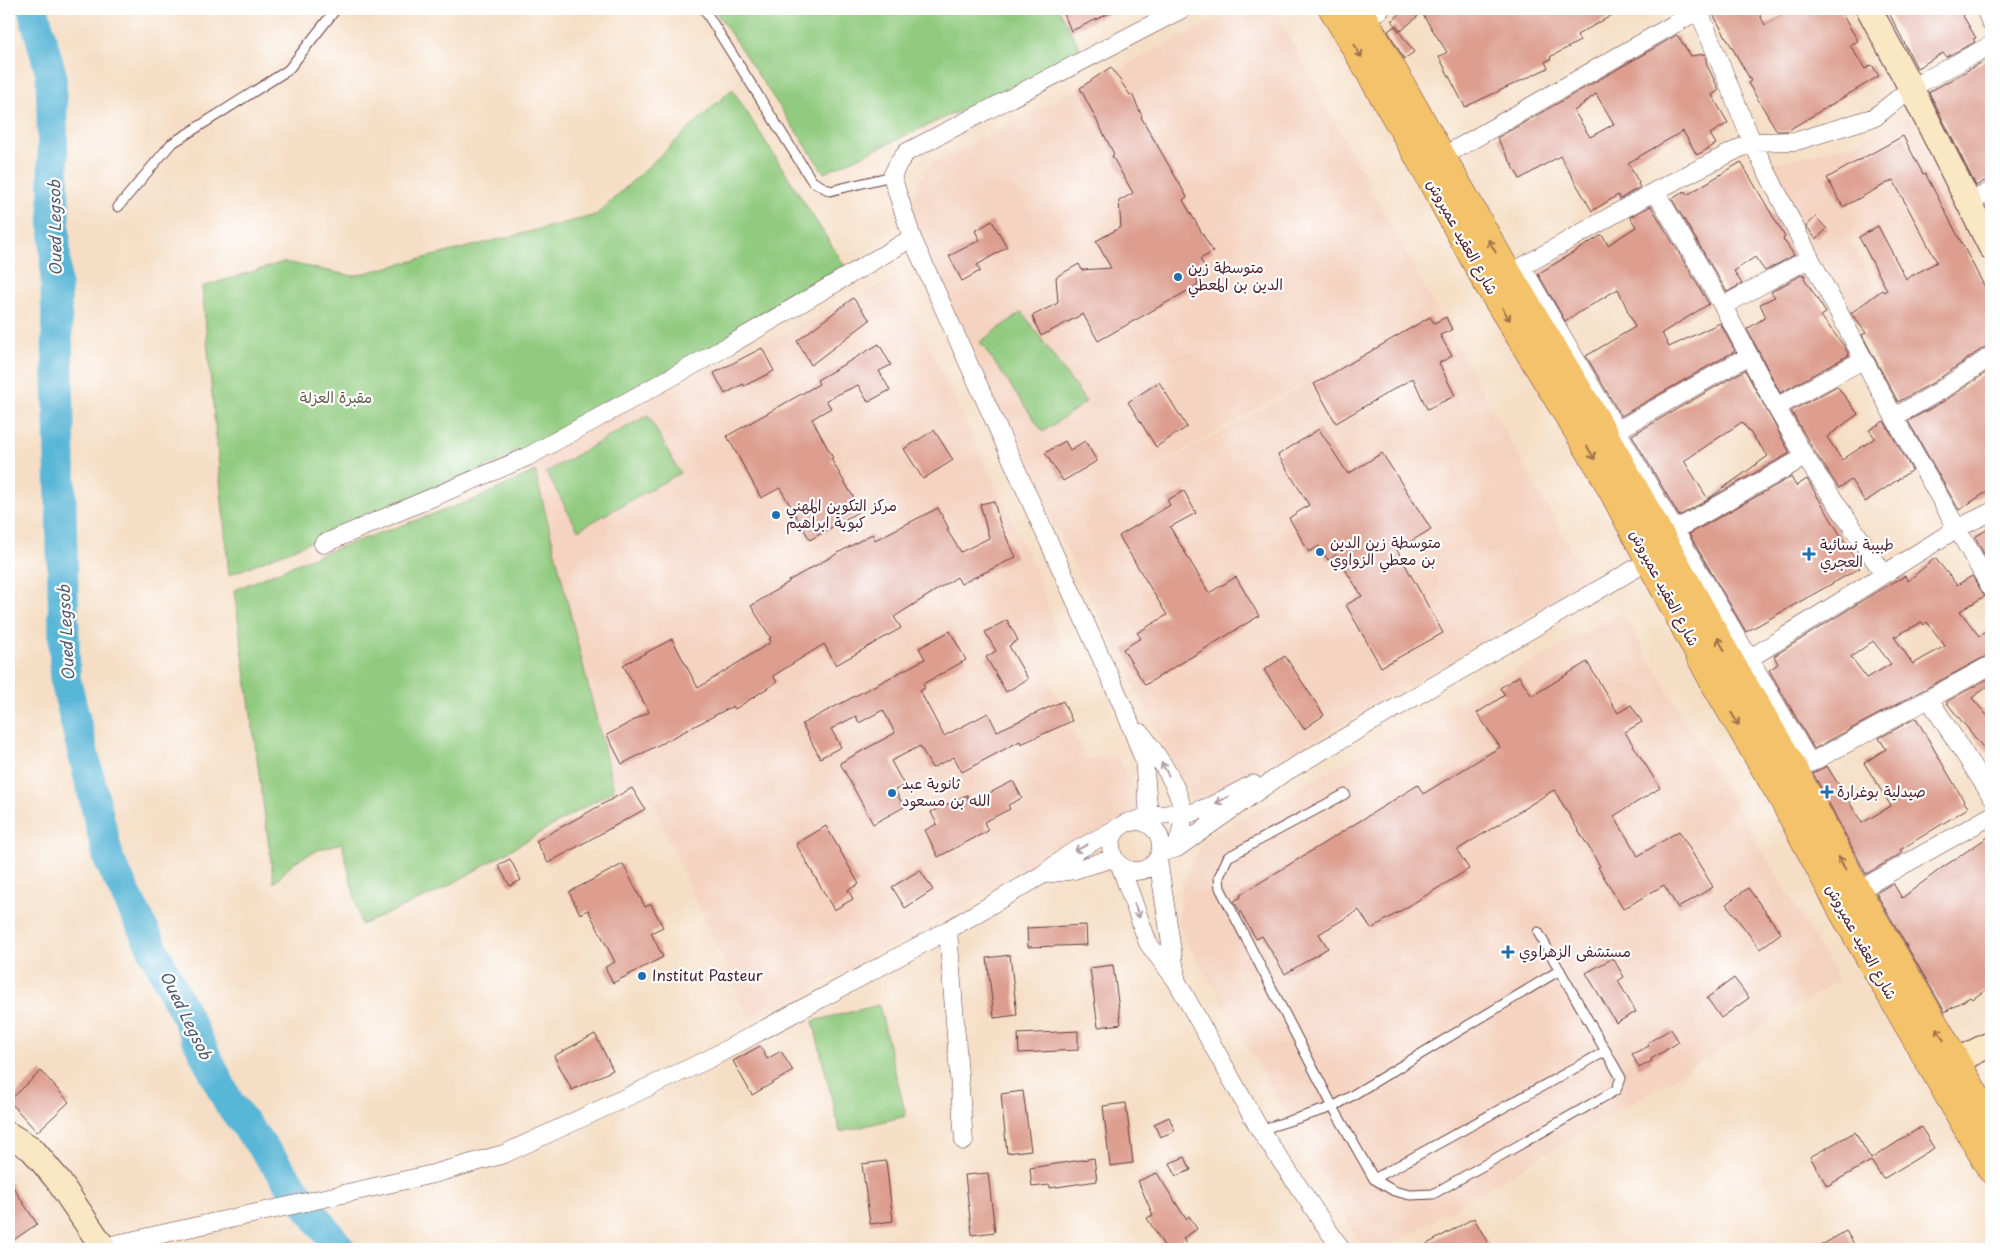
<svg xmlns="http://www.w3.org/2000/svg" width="2000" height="1258" font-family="'Playpen Sans','Playpen Sans Arabic',sans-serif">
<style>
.built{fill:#f4d3c0;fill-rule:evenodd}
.green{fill:#91cb7f;stroke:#6e7555}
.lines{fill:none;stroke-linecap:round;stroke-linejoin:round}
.river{stroke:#59b6d7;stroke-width:31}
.building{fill:#dd9e8f;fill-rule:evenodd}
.lane-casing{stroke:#643c42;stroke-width:11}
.street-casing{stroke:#643c42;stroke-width:19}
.secondary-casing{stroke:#643c42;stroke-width:27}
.primary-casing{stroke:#643c42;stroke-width:29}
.lane{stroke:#fff;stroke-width:9}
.street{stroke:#fff;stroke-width:18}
.secondary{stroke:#fae7c3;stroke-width:25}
.primary{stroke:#f3c26a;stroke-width:28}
.oneway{stroke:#9e704a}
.oneway2{stroke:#ae9aa0}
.poi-dot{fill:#1f6fb2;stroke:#fff;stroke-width:2}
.labels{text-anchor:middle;stroke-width:4.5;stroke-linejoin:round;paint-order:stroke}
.street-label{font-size:15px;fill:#4a1f2b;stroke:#fff}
.poi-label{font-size:15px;fill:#4a1f2b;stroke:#fff;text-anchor:start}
.park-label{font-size:15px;fill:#635b48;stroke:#fff}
.water-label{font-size:16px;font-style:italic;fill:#505b70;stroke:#fff}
</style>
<rect width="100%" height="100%" fill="#fff"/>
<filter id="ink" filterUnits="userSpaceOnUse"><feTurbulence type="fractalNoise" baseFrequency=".02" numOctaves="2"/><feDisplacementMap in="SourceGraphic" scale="10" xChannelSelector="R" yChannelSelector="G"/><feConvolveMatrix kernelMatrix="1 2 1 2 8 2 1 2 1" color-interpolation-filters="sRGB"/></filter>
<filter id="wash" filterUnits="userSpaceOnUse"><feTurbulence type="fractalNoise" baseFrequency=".0096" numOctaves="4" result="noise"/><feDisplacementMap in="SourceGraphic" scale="20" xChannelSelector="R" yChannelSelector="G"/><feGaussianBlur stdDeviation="1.12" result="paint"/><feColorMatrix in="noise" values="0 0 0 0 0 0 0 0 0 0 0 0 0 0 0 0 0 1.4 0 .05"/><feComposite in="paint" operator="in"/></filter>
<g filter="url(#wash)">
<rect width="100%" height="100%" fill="#f5dec5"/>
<path class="built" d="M1237,9H1274L1436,309L1589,581L1195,808L1053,523L923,245L913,221V201L918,182L933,163ZM1385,337L1244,420L1102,496L1103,495Z
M1909,118L1978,250L1849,319L1768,165L1850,145ZM1902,136L1919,166L1843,207L1827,178ZM1925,173L1965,247L1937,262L1897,188ZM1878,227L1903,273L1875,288L1850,241Z
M896,277L1035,569L1062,645L1044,669L1086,759L1117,755L1143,807L751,1022L642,780L614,790L529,460Z
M1622,613L1839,980L1385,1249H1364L1177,924L1182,881L1204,839Z"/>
<path class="green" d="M714,9H1059L1083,54L824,173Z
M732,89L848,271L531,447L421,497L229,575L202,287L284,262L353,276L596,215Z
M1022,312L1086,402L1043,432L980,342Z
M648,415L680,473L578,530L546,472Z
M535,471L614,790L438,892L361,925L342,843L318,850L294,862L274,883L234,590L318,555L476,499Z
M879,1005L906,1116L840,1132L813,1021Z"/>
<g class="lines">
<path class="river" d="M33,9L51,74L65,678L109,860L229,1103L340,1249"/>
</g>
<g id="blocks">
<path class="building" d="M1062,9H1119L1071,31Z
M1405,9H1411L1418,16L1401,31L1392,21Z
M1419,9H1623L1577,35L1580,41L1550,57L1551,59L1545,62L1548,68L1465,107L1439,57L1447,52Z
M1710,9H1757L1765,25L1792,9H1839L1858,41L1850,45L1865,69L1872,65L1879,76L1787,131H1777L1748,83L1751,81Z
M1887,9H1959L1976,38L1973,39L1975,42L1946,57L1943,53L1917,68Z
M1395,26L1414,52L1404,59L1388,31Z
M1677,35L1691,56L1705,54L1707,65L1719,90L1712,95L1728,123L1710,134L1716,144L1697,155L1683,131L1628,163L1639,183L1638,184L1640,187L1620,199L1618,195L1592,211L1560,156L1520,179L1497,138ZM1596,94L1614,124L1590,137L1574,111Z
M1986,60L1991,70V177L1976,186L1929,92Z
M1111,67L1130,95L1132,94L1142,116L1141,117L1187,197L1183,200L1213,252L1200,259L1206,270L1197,276L1198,285L1098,341L1083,314L1041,336L1032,316L1058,303L1056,277L1079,264L1082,270L1111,268L1096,241L1121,227L1119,201L1133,193L1112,156L1114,154L1080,88Z
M1903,136L1923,174L1925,173L1991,299V346L1985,347L1934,382L1898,402L1862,335L1866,333L1851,313L1882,290L1884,292L1887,290L1859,237L1878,226L1906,279L1937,262L1893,180L1843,207L1827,178Z
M1741,162L1785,237L1783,239L1794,255L1765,271L1755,257L1734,271L1742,284L1727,292L1672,199L1685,191L1687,195Z
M1651,206L1709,304L1662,333L1669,347L1720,323L1735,351L1621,416L1586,356L1635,327L1618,289L1565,321L1538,274L1602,235L1608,245L1636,227L1630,217Z
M1816,217L1827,229L1816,239L1806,226Z
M992,221L1007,247L977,265L980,271L962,281L949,256L980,240L975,231Z
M1803,274L1805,276L1804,278L1826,313L1821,316L1844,346L1849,355L1780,393L1747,329L1766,317L1760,304L1775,297L1771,292Z
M853,298L870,320L811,365L797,341Z
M1430,317L1434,323L1446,317L1452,330L1440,335L1452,356L1439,363L1455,396L1427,409L1413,378L1336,423L1314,384Z
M879,344L891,365L879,371L890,390L868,402L858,385L826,400L831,408L812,419L833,458L831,459L861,510L810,540L780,488L761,498L727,436L819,384L817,380Z
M762,348L774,371L744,386L743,384L725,394L714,373Z
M1991,369V489L1959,510L1908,421L1946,400Z
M1745,370L1790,453L1679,516L1632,435ZM1742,422L1768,456L1708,499L1684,461Z
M1159,382L1187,427L1156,447L1128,402Z
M1837,386L1858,414L1827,437L1842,460L1875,438L1869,430L1884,421L1912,470L1865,502L1851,480L1839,488L1814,451L1791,411Z
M1319,429L1348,474L1382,453L1431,529L1397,550L1443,633L1381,667L1346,605L1362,596L1336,555L1328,560L1319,546L1309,552L1289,518L1309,505L1278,455Z
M934,430L953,460L923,479L904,449Z
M1065,441L1070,450L1085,441L1097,461L1063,481L1045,453Z
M1791,477L1796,486L1807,479L1860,568L1746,632L1689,534Z
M1184,491L1196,513L1170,527L1209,593L1236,577L1259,616L1145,685L1123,649L1141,638L1137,633L1167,615L1119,536L1170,505L1167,500Z
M994,501L1000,524L1016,557L961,584L957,577L894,617L901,628L836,665L824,644L773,676L777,682L735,709L733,706L622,764L607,735L649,712L623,665L672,639L698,688L771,642L769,639L771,638L751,606L789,582L788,581L872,534L875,540L938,508L949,529L947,530L961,552L989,538L980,504Z
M1991,527V567L1975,537Z
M1935,558L1957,585L1972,576L1985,596L1960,611L1979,636L1991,629V654L1986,656L1814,749L1769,670L1778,664L1774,656L1881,589L1905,576L1908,581ZM1922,622L1924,625L1927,622L1945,646L1913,664L1894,637ZM1873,641L1891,664L1867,678L1851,657Z
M1007,620L1018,640L1009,646L1028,679L1006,692L986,657L996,651L985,632Z
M950,631L966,660L923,684L925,688L920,691L944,736L988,713L997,731L1063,701L1072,721L1021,744L1020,741L962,772L954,757L932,768L920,746L891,761L904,785L895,790L904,807L873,824L840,763L895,733L883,710L859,723L856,716L831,729L841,747L820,758L802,724L925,659L919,648Z
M1285,656L1324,715L1304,729L1264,670Z
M1587,662L1618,713L1631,705L1642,722L1625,732L1660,788L1614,816L1638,856L1679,831L1713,887L1678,908L1664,885L1623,909L1598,867L1600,866L1554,790L1457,850L1469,869L1371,929L1359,910L1319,934L1328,948L1285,974L1262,936L1256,939L1234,901L1241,897L1240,895L1418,785L1423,794L1500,747L1477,713L1505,695L1500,688L1519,676L1532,696Z
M1991,677V684L1972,698L1991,720V757L1946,702Z
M1916,718L1968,808L1900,850L1902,853L1866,874L1813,773L1827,766L1862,823L1891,806L1864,763L1886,749L1879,738Z
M1013,781L1022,798L1008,805L1010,809L984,822L988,831L938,857L925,830L937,824L931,812L967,795L970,803Z
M632,788L645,809L548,863L536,841Z
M826,826L859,884L848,890L853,899L834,910L796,844Z
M1991,835V987L1972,999L1970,997L1945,1012L1876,893L1893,883L1902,898L1943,867Z
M510,859L521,880L510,886L498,865Z
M623,864L645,907L651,904L663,927L651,933L663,957L613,983L605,967L615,962L588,910L580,914L569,892Z
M920,870L933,890L905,908L892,887Z
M1748,888L1781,933L1760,949L1726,904Z
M1086,925L1087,945L1028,947L1027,928Z
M1010,955L1017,1015L994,1018L987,958Z
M1613,958L1624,977L1618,981L1636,1012L1616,1023L1586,973Z
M1113,965L1121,1024L1098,1027L1090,968Z
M1734,978L1749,998L1721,1018L1707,998Z
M1671,1029L1679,1042L1651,1059L1652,1061L1639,1068L1632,1054L1649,1046L1647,1043Z
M1078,1031V1050L1019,1053L1018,1034Z
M595,1034L613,1070L572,1090L554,1056Z
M760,1046L767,1059L781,1051L793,1071L752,1095L733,1061Z
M41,1071L69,1102L37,1132L9,1101Z
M1023,1091L1031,1150L1007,1153L1001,1094Z
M1126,1103L1133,1163L1110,1166L1103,1106Z
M1169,1117L1175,1131L1160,1137L1154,1124Z
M1921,1127L1934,1148L1883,1179L1871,1161L1827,1186L1810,1157L1855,1132L1871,1159Z
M1185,1157L1191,1170L1176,1176L1170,1163Z
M1094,1158L1097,1181L1050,1188V1185L1032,1187L1030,1168Z
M886,1161L893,1221L870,1224L862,1164Z
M988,1173L995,1232L972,1235L965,1175Z
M1157,1173L1186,1219L1189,1216L1197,1229L1183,1238L1188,1249H1166L1147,1218L1153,1215L1138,1181Z
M9,1181L37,1224L9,1243Z
M1474,1218L1491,1249H1418Z
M1846,1231L1857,1249H1815Z"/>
</g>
</g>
<g filter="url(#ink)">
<use href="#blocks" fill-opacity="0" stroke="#643c42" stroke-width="1"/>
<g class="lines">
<defs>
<path id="lane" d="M704,9L812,181L830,191L892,176
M118,207L171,144L288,70L336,9
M1345,794L1228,857L1219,877L1220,888L1333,1107L1374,1179L1394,1191L1410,1195L1433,1194L1616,1090L1621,1078L1538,932
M1260,1130L1333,1107L1560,970
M1374,1179L1606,1051"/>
<path id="street" d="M1698,9L1752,142L1810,258L1894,417L1991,588
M1985,9L1991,23
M1364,19L1381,9
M1442,157L1699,10
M1655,191L1723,306L1776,407L1805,457L1884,574
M1968,203L1991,191
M1522,267L1810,763L1929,699
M1513,272L1655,191L1752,142L1797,141L1875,117L1911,88L1991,45
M1723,306L1810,258
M1776,407L1863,360
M1894,417L1940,391L1991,356
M1618,430L1748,356
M323,544L527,457L728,346L912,238
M1741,664L1956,529L1991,512
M1991,665L1929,699L1991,795
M1141,733C1157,755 1182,789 1183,817C1183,827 1179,838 1177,848
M1149,816L1144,760L1126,713L912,238L892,176L899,162L907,152L1182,9
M1111 846a25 25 0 1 1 50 0a25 25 0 1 1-50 0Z
M1132,822L1149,816L1170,814L1183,816L1211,806L1253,784
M1160,853L1177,848L1282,774L1650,560L1673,531L1805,457
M1158,859L1176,977
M1120,865L1148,943L1176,980L1260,1130L1341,1249
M1045,874L1074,870L1114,858
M1857,891L1991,816
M948,930L964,1141
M103,1247L433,1174L504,1154L709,1059L948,930L1042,875L1068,855L1123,825"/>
<path id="secondary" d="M1869,9L1911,88L1991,247
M1937,1070L1991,1044
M9,1135L32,1149L57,1179L104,1249"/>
<path id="primary" d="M1333,9L1415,150L1489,286L1601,469L1714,682L1783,799L1841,908L1991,1169
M1358,9L1508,274L1597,422L1734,669L1794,770L1857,891L1991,1122"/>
</defs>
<use href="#lane" class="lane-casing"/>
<use href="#street" class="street-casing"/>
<use href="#secondary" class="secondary-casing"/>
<use href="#primary" class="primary-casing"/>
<use href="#lane" class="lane"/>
<use href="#street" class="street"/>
<use href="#secondary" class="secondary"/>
<use href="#primary" class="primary"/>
</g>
<defs><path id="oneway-shaft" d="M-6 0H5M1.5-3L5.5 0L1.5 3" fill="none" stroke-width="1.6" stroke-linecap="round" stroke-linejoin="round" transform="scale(1.25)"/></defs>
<g class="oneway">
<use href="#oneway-shaft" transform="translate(1358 51) rotate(60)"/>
<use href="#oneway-shaft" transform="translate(1492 246) rotate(-119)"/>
<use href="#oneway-shaft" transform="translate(1506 314) rotate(59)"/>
<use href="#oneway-shaft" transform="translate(1591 453) rotate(59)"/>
<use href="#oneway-shaft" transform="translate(1721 644) rotate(-119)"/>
<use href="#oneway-shaft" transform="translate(1735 719) rotate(60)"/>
<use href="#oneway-shaft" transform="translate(1842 863) rotate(-117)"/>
<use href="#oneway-shaft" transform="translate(1940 1034) rotate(-120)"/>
</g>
<g class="oneway2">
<use href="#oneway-shaft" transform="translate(1165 769) rotate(-118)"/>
<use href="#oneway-shaft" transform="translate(1222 800) rotate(152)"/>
<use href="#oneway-shaft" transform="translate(1081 848) rotate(152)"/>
<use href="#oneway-shaft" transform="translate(1137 911) rotate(70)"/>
</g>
</g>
<g class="poi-dot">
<circle cx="1178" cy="277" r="5"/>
<circle cx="776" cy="515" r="5"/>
<circle cx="1320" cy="552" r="5"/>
<path d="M1806.5 546.5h5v5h5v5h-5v5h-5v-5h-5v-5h5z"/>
<path d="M1824.5 784.5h5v5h5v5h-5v5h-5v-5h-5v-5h5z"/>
<circle cx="892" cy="793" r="5"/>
<path d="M1505.5 944.5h5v5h5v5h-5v5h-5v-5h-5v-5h5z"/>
<circle cx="642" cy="976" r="5"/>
</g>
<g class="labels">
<g class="street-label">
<text transform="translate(1462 237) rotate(61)" y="5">شارع العقيد عميروش</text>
<text transform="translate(1664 588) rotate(62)" y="5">شارع العقيد عميروش</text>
<text transform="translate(1861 942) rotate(61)" y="5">شارع العقيد عميروش</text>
</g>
<g class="poi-label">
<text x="1188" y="273">متوسطة زين<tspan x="1188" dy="17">الدين بن المعطي</tspan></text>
<text x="786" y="511">مركز التكوين المهني<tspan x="786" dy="17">كبوية ابراهيم</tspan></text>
<text x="1330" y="548">متوسطة زين الدين<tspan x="1330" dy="17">بن معطي الزواوي</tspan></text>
<text x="1820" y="550">طبيبة نسائية<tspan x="1820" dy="17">العجري</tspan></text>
<text x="902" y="789">ثانوية عبد<tspan x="902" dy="17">الله بن مسعود</tspan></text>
<text x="1837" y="797">صيدلية بوغرارة</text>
<text x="1519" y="957">مستشفى الزهراوي</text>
<text x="652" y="981">Institut Pasteur</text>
</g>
<g class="park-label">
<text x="336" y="403">مقبرة العزلة</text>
</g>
<g class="water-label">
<text transform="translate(55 228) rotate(-91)" y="6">Oued Legsob</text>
<text transform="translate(66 633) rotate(-93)" y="6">Oued Legsob</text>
<text transform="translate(186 1015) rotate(64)" y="6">Oued Legsob</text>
</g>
</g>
<rect width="2000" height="1258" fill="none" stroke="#fff" stroke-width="30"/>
</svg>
